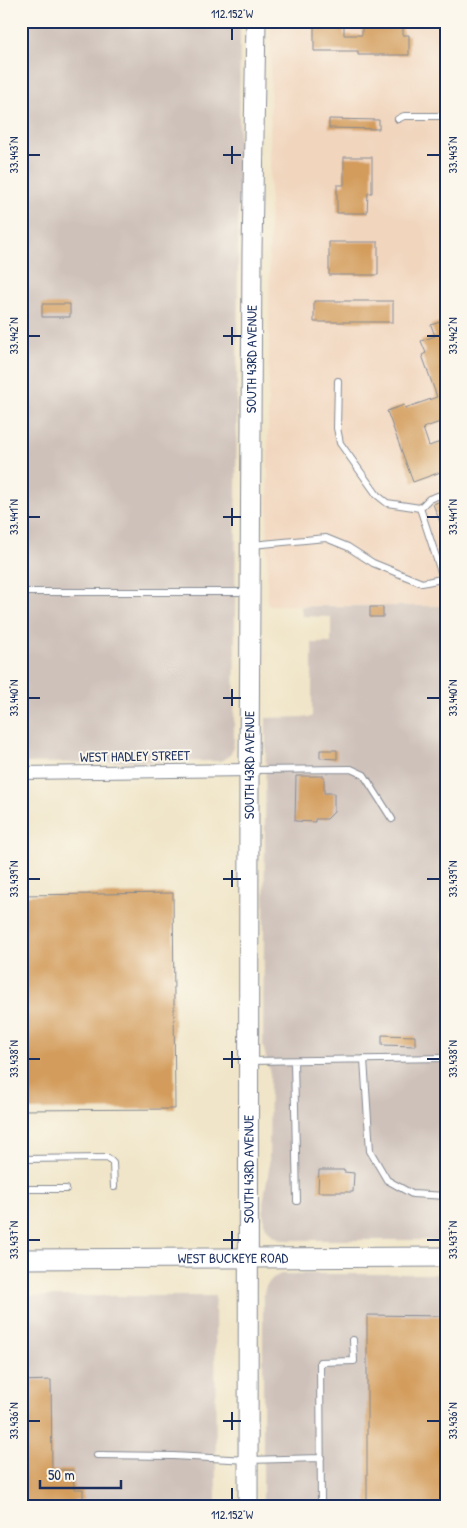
<svg xmlns="http://www.w3.org/2000/svg" width="467" height="1528" font-family="'Patrick Hand',sans-serif">
<style>
.built{fill:#f1d5bd}
.industrial{fill:#cec1ba}
.building{fill:#d39c5c}
.lines{fill:none;stroke-linecap:round;stroke-linejoin:round}
.service-casing{stroke:#868a93;stroke-width:8}
.minor-casing{stroke:#868a93;stroke-width:14}
.secondary-casing{stroke:#868a93;stroke-width:21}
.service{stroke:#fff;stroke-width:6}
.minor{stroke:#fff;stroke-width:12}
.secondary{stroke:#fff;stroke-width:19}
.ticks{fill:none;stroke:#1b2f5e;stroke-width:2}
.labels{text-anchor:middle;stroke-width:4;stroke-linejoin:round;paint-order:stroke}
.street-label{font-size:14px;fill:#1b2f5e;stroke:#fbf7ec}
.neatline{fill:none;stroke:#1b2f5e;stroke-width:2}
.ticks-label{font-size:12px;text-anchor:middle;fill:#1b2f5e}
</style>
<rect width="100%" height="100%" fill="#fbf7ec"/>
<filter id="ink" filterUnits="userSpaceOnUse"><feTurbulence type="fractalNoise" baseFrequency=".02" numOctaves="2"/><feDisplacementMap in="SourceGraphic" scale="10" xChannelSelector="R" yChannelSelector="G"/><feConvolveMatrix kernelMatrix="1 2 1 2 8 2 1 2 1" color-interpolation-filters="sRGB"/></filter>
<filter id="wash" filterUnits="userSpaceOnUse"><feTurbulence type="fractalNoise" baseFrequency=".0096" numOctaves="4" result="noise"/><feDisplacementMap in="SourceGraphic" scale="20" xChannelSelector="R" yChannelSelector="G"/><feGaussianBlur stdDeviation="1.12" result="paint"/><feColorMatrix in="noise" values="0 0 0 0 0 0 0 0 0 0 0 0 0 0 0 0 0 1.4 0 .05"/><feComposite in="paint" operator="in"/></filter>
<g filter="url(#wash)">
<rect width="100%" height="100%" fill="#f0e5c8"/>
<path class="built" d="M271,21H446V606L267,605Z"/>
<path class="industrial" d="M21,21H240L234,742L231,754L225,759L219,761L21,763Z
M301,606H446V1240H284L274,1236L267,1229L264,1222L263,1203L269,1169L270,1074L263,1045L266,718L312,717V643H331V617L302,616Z
M281,1274H446V1507H263V1296L266,1286L273,1278Z
M21,1296H215L216,1507H21Z"/>
<g id="blocks">
<path class="building" d="M314,21H344V35H362V21H403V35H409V55H358V51H314Z
M329,119L379,120V129L329,128Z
M344,157H372V193H368L367,213H337V185H344Z
M329,242H378V275H329Z
M314,301H393V322H314Z
M42,304H70V317H42Z
M443,321L446,328V420L423,428L429,446L446,440V470L413,482L387,411L404,405L405,408L437,397L422,355L426,353L421,341L435,336L431,325Z
M446,499V535H445L433,504Z
M370,607H383V617H370Z
M320,750H337V759L320,758Z
M296,776H324V793H334V812L327,819H315V822L295,821Z
M173,893L175,1109L21,1110V895Z
M382,1035L415,1036V1046L382,1045Z
M319,1170H344V1172L354,1173L353,1192H318Z
M367,1315L446,1316V1507H367Z
M51,1380L52,1470H73L74,1489H83V1500H74V1507H21V1381Z"/>
</g>
</g>
<g filter="url(#ink)">
<use href="#blocks" fill-opacity="0" stroke="#868a93" stroke-width="1"/>
<g class="lines">
<defs>
<path id="service" d="M398,119L404,116H446
M338,381L337,428L340,443L377,495L387,503L420,508L443,578
M420,508L429,499L446,493
M252,545L326,538L348,547L373,563L422,583L446,578
M438,562L446,560
M21,592H249
M250,770L351,769L364,775L392,819
M364,1059L370,1151L387,1180L412,1194L446,1196
M250,1061L446,1058
M294,1061L297,1201
M21,1159L108,1158L113,1163L114,1187
M21,1189H66
M97,1455L173,1456L248,1460L321,1458
M321,1507L320,1362L354,1361L353,1340"/>
<path id="minor" d="M21,773L249,770"/>
<g id="secondary">
<path id="s1" d="M21,1259L446,1257"/>
<path id="s2" d="M248,1507L249,770L252,251L256,21"/>
</g>
</defs>
<use href="#service" class="service-casing"/>
<use href="#minor" class="minor-casing"/>
<use href="#secondary" class="secondary-casing"/>
<use href="#service" class="service"/>
<use href="#minor" class="minor"/>
<use href="#secondary" class="secondary"/>
</g>
</g>
<path class="ticks" d="M232,28V40M232,146V164M28,155H40M223,155H241M427,155H440M232,327V345M28,336H40M223,336H241M427,336H440M232,508V526M28,517H40M223,517H241M427,517H440M232,689V706M28,698H40M223,698H241M427,698H440M232,870V887M28,879H40M223,879H241M427,879H440M232,1051V1068M28,1059H40M223,1059H241M427,1059H440M232,1231V1249M28,1240H40M223,1240H241M427,1240H440M232,1412V1430M28,1421H40M223,1421H241M427,1421H440M232,1488V1500"/>
<g class="labels">
<g class="street-label">
<text dy="5" stroke="none"><textPath href="#s2" startOffset="1148">SOUTH 43RD AVENUE</textPath></text>
<text transform="translate(135 756) rotate(-1)" y="5">WEST HADLEY STREET</text>
<text dy="5" stroke="none"><textPath href="#s2" startOffset="742">SOUTH 43RD AVENUE</textPath></text>
<text dy="5" stroke="none"><textPath href="#s2" startOffset="338">SOUTH 43RD AVENUE</textPath></text>
<text dy="5" stroke="none"><textPath href="#s1" startOffset="212">WEST BUCKEYE ROAD</textPath></text>
</g>
</g>
<rect width="467" height="1528" fill="none" stroke="#fbf7ec" stroke-width="55"/>
<path d="M40 1480v8h81v-8" fill="none" stroke="#1b2f5e" stroke-width="2.5"/>
<text x="48" y="1480" font-size="15" fill="#1b2f5e" stroke="#fbf7ec" stroke-width="4" paint-order="stroke">50 m</text>
<rect x="28" y="28" width="412" height="1472" class="neatline"/>
<g class="ticks-label">
<text x="232" y="18">112.152°W</text>
<text transform="translate(14 155) rotate(-90)" y="4">33.443°N</text>
<text transform="translate(453 155) rotate(-90)" y="4">33.443°N</text>
<text transform="translate(14 336) rotate(-90)" y="4">33.442°N</text>
<text transform="translate(453 336) rotate(-90)" y="4">33.442°N</text>
<text transform="translate(14 517) rotate(-90)" y="4">33.441°N</text>
<text transform="translate(453 517) rotate(-90)" y="4">33.441°N</text>
<text transform="translate(14 698) rotate(-90)" y="4">33.440°N</text>
<text transform="translate(453 698) rotate(-90)" y="4">33.440°N</text>
<text transform="translate(14 879) rotate(-90)" y="4">33.439°N</text>
<text transform="translate(453 879) rotate(-90)" y="4">33.439°N</text>
<text transform="translate(14 1059) rotate(-90)" y="4">33.438°N</text>
<text transform="translate(453 1059) rotate(-90)" y="4">33.438°N</text>
<text transform="translate(14 1240) rotate(-90)" y="4">33.437°N</text>
<text transform="translate(453 1240) rotate(-90)" y="4">33.437°N</text>
<text transform="translate(14 1421) rotate(-90)" y="4">33.436°N</text>
<text transform="translate(453 1421) rotate(-90)" y="4">33.436°N</text>
<text x="232" y="1519">112.152°W</text>
</g>
</svg>
